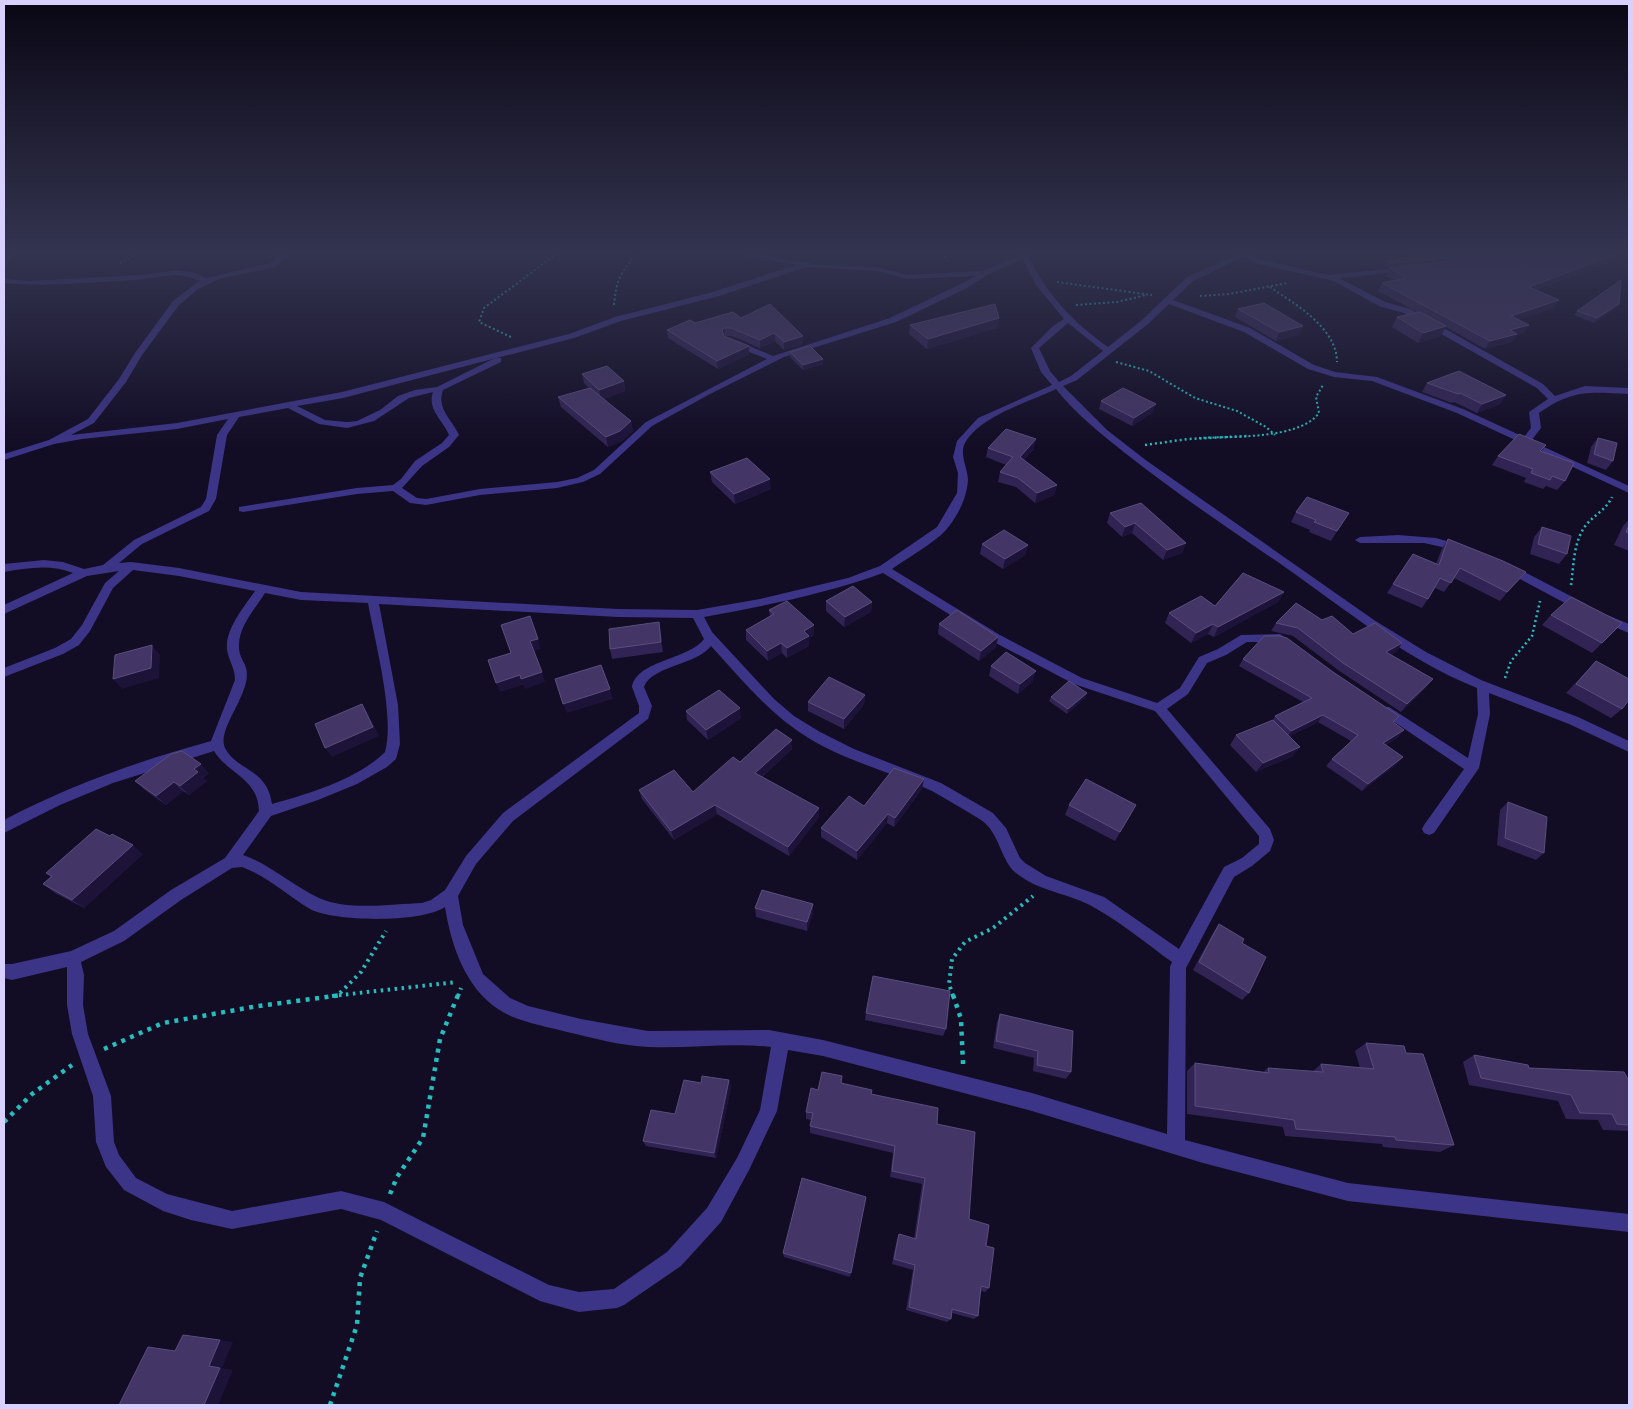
<svg xmlns="http://www.w3.org/2000/svg" width="1633" height="1409" font-family="'Fira Sans',sans-serif">
<style>
.lines{fill:none;stroke-linecap:round;stroke-linejoin:round}
.path-far3{stroke:#25bdbd;stroke-width:2;stroke-dasharray:2 2.5;stroke-linecap:butt}
.path-far2{stroke:#25bdbd;stroke-width:2.5;stroke-dasharray:2 3;stroke-linecap:butt}
.path-far1{stroke:#25bdbd;stroke-width:4;stroke-dasharray:2.5 4.5;stroke-linecap:butt}
.path{stroke:#25bdbd;stroke-width:4.5;stroke-dasharray:4 5.5;stroke-linecap:butt}
.street{fill:#3c3487;fill-rule:evenodd}
.wall{fill:#312454}
.shaded-wall{fill:#1d1339}
.building{fill:#433666;stroke:#5a4e7e}
</style>
<rect width="100%" height="100%" fill="#120c24"/>
<g class="lines">
<path class="path-far3" d="M943,252L947,261
M120,263L142,252
M1057,282L1152,295
M1270,287C1295,304 1337,328 1337,362
M1200,296L1229,294L1287,283
M614,305C615,295 616,286 620,277C625,266 631,265 633,252
M1076,305L1117,302L1146,295
M511,337L479,322L484,308L559,252
M1116,362L1149,371L1195,398L1237,411L1266,427L1275,435
M1199,438C1230,436 1299,440 1319,413L1316,397L1323,385"/>
<path class="path-far2" d="M1145,445L1188,439L1247,436
M1571,585C1574,565 1573,542 1586,525C1594,515 1606,510 1612,497
M1505,678L1511,661L1532,636L1540,601"/>
<path class="path-far1" d="M340,993L361,972L386,931
M332,996L457,982
M458,996L461,988
M953,996L949,984L952,959L965,942L993,928L1033,896"/>
<path class="path" d="M953,995L961,1019L963,1064
M104,1049L163,1023L258,1006L341,995
M4,1122L32,1094L72,1065
M390,1194L397,1177L423,1138L440,1039L458,995
M330,1405L357,1325L360,1278L377,1231"/>
<path class="street" d="M9,252H16L7,264H4V258Z
M276,252H284L283,260L275,267L219,279L198,289L179,305L142,355L126,382L94,423L71,435L177,423L342,392L569,334L615,317L713,292L796,265L721,252H739L821,265L877,267L907,275L982,271L1027,252H1037L1029,257C1047,295 1074,323 1108,347L1142,320L1187,277L1242,252H1251L1259,259L1328,275L1405,267H1408V271L1339,278L1385,302L1410,309L1543,384L1555,396L1585,386L1629,388V394C1589,392 1573,389 1539,413L1541,428L1531,441L1629,486V493L1457,413L1372,381L1334,377L1308,369L1244,332L1169,304L1148,324L1077,380L1063,386L1107,430L1147,461L1374,620L1426,652L1481,680L1578,717L1629,741V752L1569,724L1489,693L1490,714L1479,768L1434,833L1429,835L1424,833L1422,829L1424,825L1464,769L1381,713L1379,710L1381,707H1389L1468,758L1478,714L1477,688C1405,659 1345,609 1282,565C1229,529 1176,493 1125,453C1101,434 1076,414 1056,389C1029,402 980,416 965,443C959,455 968,468 968,480C967,498 957,518 945,531C934,543 906,559 892,569L1000,635L1082,678L1157,703L1180,688L1199,657L1218,649L1241,635L1280,634L1286,638L1280,642H1247L1226,655L1207,663L1188,694L1167,709L1270,829L1274,840L1270,851L1252,866L1234,877L1186,968L1185,1140L1348,1183L1629,1214V1232L1348,1201L1203,1163L1032,1111L823,1056L788,1050L777,1111L749,1170L721,1222L681,1266L624,1305L617,1308L579,1312L540,1301L381,1220L341,1209L232,1229L191,1220L163,1211L124,1190L106,1167L96,1142L93,1096L72,1034L67,1005V967L12,980L4,978V964H12L71,951L114,931L171,890L225,858L259,811C258,778 229,775 214,751L113,783L60,805L4,833V820C70,785 139,761 211,741L235,680C235,668 229,661 227,650C225,629 244,607 255,591L179,576L133,570L113,588L90,631L79,645L63,654L4,677V668L55,648L71,639L82,625L105,583L119,571L87,576L4,614V605L73,573C51,564 27,568 4,572V564L44,560L63,562L84,569L103,565L134,540L201,507L206,499L217,435L228,419L177,429L82,439L54,444L4,460V454L49,440L88,419L119,379L135,353L173,301L199,281C178,270 158,278 135,280C92,282 48,287 4,283V279L30,281L143,275L177,270L196,273L206,278L270,263L276,259ZM1245,256L1254,263L1334,281L1379,306L1404,313L1537,388L1548,399L1529,412L1531,428L1524,437L1463,409L1377,377L1335,372L1314,365L1250,328L1173,300L1193,281ZM1023,259L1036,285L1064,319L1053,326L1031,348L1041,372L1052,385L978,418L957,441L953,457L958,473L957,493L937,527L880,566L848,578L760,599L697,610L618,609L301,592L179,568L131,562L119,563L142,544L209,511L216,499L227,435L239,417L288,408L319,424L347,428L374,421L409,398L433,392C427,410 443,420 449,435L442,443L415,461L401,479L393,485L357,488L239,507V511L243,512L357,494L393,491L410,503L426,505L480,495L557,488L583,482L600,474L652,426L710,394L784,357L896,322L969,287L987,275ZM806,267L877,271L907,279L975,276L963,283L890,318L773,356L738,341H732V345L767,359L646,422L594,470L577,478L557,482L480,489L426,499L417,498L402,488L422,466L449,447L459,435C452,419 436,409 443,390L501,362V358H495L437,387L415,390L398,396L380,410L357,421L347,422L325,420L297,406L343,398L574,338L621,321L719,296ZM1068,323L1103,351L1071,376L1059,382L1050,371L1039,348ZM883,573L992,641L1074,684L1155,711L1259,836V844L1242,858L1224,867L1179,949L1104,897L1046,876L1025,863L1020,858L1006,828L993,813L941,783L854,749L820,732L794,716L774,699L712,632L704,617C764,606 825,594 883,573ZM265,593L301,600L368,603C375,642 395,716 385,752C358,779 308,794 272,804C267,768 238,772 225,748C219,735 234,713 239,701C244,690 250,677 245,665C242,659 239,654 239,647C238,627 255,609 265,593ZM379,604L618,617L693,618L704,639C688,660 637,660 632,687L639,706V713L503,813L466,856L445,890L431,900L422,903C392,904 347,911 319,898C293,886 271,865 243,855L271,816L318,800L357,784L387,767L396,759L400,744L398,705ZM711,646C742,680 771,716 810,739C848,762 892,772 932,791C948,800 965,810 981,820C1000,833 1000,860 1016,873C1039,892 1070,893 1095,908C1122,923 1147,944 1172,962L1170,967L1167,1134L1032,1093L823,1040L769,1030L648,1031L581,1019L528,1006L510,998L483,974L463,925L458,896L476,864L513,821L648,719L652,706L644,687C651,666 697,665 711,646ZM242,867C267,876 288,896 310,909C334,922 422,923 445,907C451,945 465,987 498,1009C517,1022 545,1026 567,1032C593,1038 622,1046 649,1047C690,1049 731,1042 771,1047L760,1110L737,1158L707,1208L667,1252L614,1289L579,1292L549,1285L384,1202L341,1191L232,1211L167,1194L136,1178L119,1155L114,1142L111,1096L88,1034L83,1005L84,975L81,962L124,941L181,900L232,868Z
M1421,252L1446,256L1471,252C1457,263 1435,262 1421,252Z
M1398,535L1436,538L1464,546L1465,548L1460,551L1424,543H1360L1355,540L1360,537Z
M1509,564L1586,604L1588,607L1582,611L1578,610L1505,571L1504,568L1505,565Z
M1607,615L1629,624V633L1603,622L1601,619L1603,616Z"/>
</g>
<path class="wall" d="M1423,252L1439,261L1433,263L1450,261L1464,252L1446,254L1436,252H1629V255L1536,290L1554,308L1518,319L1529,325L1524,333L1517,335L1512,342L1485,349L1446,327L1441,336L1418,343L1392,327L1397,317L1419,313L1378,291L1382,283L1394,280L1386,276L1390,268L1411,266L1389,268L1386,266L1388,262Z
M1616,308L1594,323L1574,315L1577,311Z
M1238,309L1303,326L1299,335L1276,341L1235,317Z
M741,318L803,344L784,350L775,341L760,348L732,336H725L749,354L718,369L668,338L667,330L695,323Z
M999,318L997,328L927,349L909,334L910,325Z
M790,352L823,359V364L803,370L790,357Z
M582,374L624,381L625,391L603,399L631,421L633,431L622,441L608,447L561,407L558,397L590,389L584,383Z
M1427,383L1506,395L1500,404L1477,413L1454,402L1452,403L1422,392Z
M1101,401L1153,412L1132,426L1099,409Z
M1598,438L1613,461L1606,470L1587,463L1591,447Z
M1546,445L1542,451L1565,481L1557,490L1546,486L1543,489L1524,482L1526,478L1492,465L1498,456Z
M988,448L1034,449L1024,460L1057,485L1054,495L1035,503L1016,487L998,482L1000,472L1006,465L986,457Z
M710,472L771,489L735,504L712,482Z
M1296,512L1349,513L1331,541L1309,532L1310,530L1291,522Z
M1110,513L1186,543L1182,553L1163,560L1132,533L1122,537L1107,523Z
M1629,519V551L1614,545L1623,526Z
M1542,527L1567,554L1559,564L1530,554L1534,537Z
M1448,539L1526,572L1518,581L1500,601L1454,578L1444,592L1435,588L1422,608L1387,593L1413,554L1436,564L1442,548Z
M982,544L1028,545L1025,555L1003,569L980,554Z
M1284,592L1278,602L1214,637L1208,634L1191,643L1165,623L1169,613L1215,606Z
M826,601L872,602L871,612L844,627L826,611Z
M769,610L814,625V635L809,638V646L787,658L782,653L768,661L746,640V630L770,617Z
M1551,615L1612,633L1592,653L1542,625Z
M1322,620L1353,634L1402,643L1397,651L1390,655L1433,679L1426,687L1401,712L1338,670L1293,636L1271,631L1276,623Z
M659,622L663,652L612,659L610,649Z
M939,624L998,637L996,647L979,661L938,634Z
M1243,659L1394,723L1404,730L1398,737L1386,745L1397,764L1362,791L1326,766L1332,759L1351,741L1318,722L1290,736L1293,756L1256,772L1230,745L1236,735L1273,720L1275,716L1303,702L1239,666Z
M1596,661L1622,709L1611,718L1566,693Z
M991,666L1033,681L1018,694L989,676Z
M1087,693L1085,698L1067,714L1049,701L1051,697Z
M865,695L864,704L844,729L808,711V702Z
M686,711L741,718L708,740L687,720Z
M792,740V749L762,777L819,817L789,856L717,814L674,840L642,799L639,790L693,792L740,762Z
M209,773L203,778L207,781L189,795L183,791L166,805L145,790L135,781Z
M922,789L894,827L887,823L857,860L821,837V828L864,806Z
M1508,802L1544,853L1536,860L1497,845L1500,810Z
M1069,805L1131,814L1115,841L1065,815Z
M110,836L143,854L84,908L55,893L43,884L51,877L46,873Z
M813,904V913L807,931L756,917L755,908Z
M1219,924L1242,943L1249,993L1242,1000L1193,970L1213,933Z
M866,1013L946,1029L943,1036L865,1020Z
M1000,1014L1071,1072L1066,1079L1033,1071L1034,1058L993,1048L997,1022Z
M1366,1043L1406,1053L1454,1145L1440,1152L1383,1147L1382,1144L1285,1136L1283,1127L1187,1114V1071L1195,1063L1263,1072L1268,1068L1312,1072L1321,1064L1360,1068L1355,1051Z
M1474,1055L1529,1068L1629,1081V1131L1603,1130L1598,1120L1566,1119L1558,1101L1469,1085L1463,1062Z
M729,1080L731,1087L716,1158L646,1146L643,1141L675,1114L701,1083Z
M842,1083L871,1094L937,1124L969,1219L986,1246L989,1288L985,1292L981,1291L978,1316L974,1319L952,1313L951,1319L947,1322L906,1310L913,1270L892,1264L897,1239L899,1234L914,1239L922,1184L890,1177L893,1153L810,1133V1126L811,1120L806,1119V1112Z
M866,1197L850,1277L784,1257L783,1253Z"/>
<path class="shaded-wall" d="M1447,252H1464L1446,254Z
M1622,252H1629V255L1525,294L1529,287Z
M1442,256L1439,261L1432,264L1434,260Z
M1559,300L1554,308L1506,323L1511,316Z
M1619,304L1616,308L1594,323L1597,318Z
M999,318L997,328L927,349L928,339Z
M1529,325L1524,333L1517,335L1512,342L1485,349L1490,341L1510,330Z
M1303,326L1299,335L1276,341L1279,332Z
M1446,326L1441,336L1418,343L1423,333Z
M724,328L725,336L723,338L722,330Z
M774,333L775,341L760,348V340Z
M803,336V344L784,350V342Z
M749,346V354L718,369L717,361Z
M823,359V364L803,370V365Z
M624,381L625,391L601,399L599,390Z
M1506,395L1500,404L1477,413L1482,404Z
M1156,404L1153,412L1132,426L1134,418Z
M631,421L633,431L622,441L608,447L606,437Z
M1036,439L1034,449L1018,466L1020,457Z
M770,479L771,489L735,504L734,494Z
M1057,485L1054,495L1035,503L1037,493Z
M1349,513L1343,523L1331,541L1337,531Z
M1135,523L1132,533L1122,537L1125,527Z
M1186,543L1182,553L1163,560L1167,550Z
M1028,545L1025,555L1003,569L1005,559Z
M1526,572L1518,581L1500,601L1507,592Z
M1284,592L1278,602L1214,637L1218,627Z
M872,602L871,612L844,627L845,617Z
M659,622L661,632L663,652L661,642Z
M1213,624L1208,634L1191,643L1196,633Z
M814,625V635L809,638V646L787,658V648L804,631Z
M998,637L996,647L979,661L981,651Z
M538,639L541,649L534,651L530,641Z
M781,643L782,653L768,661L767,651Z
M1402,643L1397,651L1380,660L1386,652Z
M152,645L160,655L159,678L122,689L113,679Z
M1036,671L1033,681L1018,694L1020,684Z
M542,672L545,682L525,689L523,685L500,692L496,683L520,675Z
M1433,679L1426,687L1401,712L1407,704Z
M610,689L613,699L567,713L563,704Z
M1087,693L1085,698L1067,714L1068,709Z
M865,695L864,704L844,729V719Z
M362,704L368,713L379,736L332,757L325,748Z
M740,708L741,718L708,740L706,730Z
M1323,715L1318,722L1287,738L1291,731Z
M1404,730L1398,737L1378,750L1383,743Z
M792,740V749L756,782L755,773Z
M1300,747L1293,756L1256,772L1263,763Z
M1403,757L1397,764L1362,791L1368,784Z
M201,764L209,773L203,778L207,781L189,795L180,786L194,769Z
M924,779L922,789L894,827L895,818Z
M174,782L183,791L166,805L156,796Z
M715,805L717,814L674,840L671,831Z
M819,808V817L789,856L788,847Z
M888,814L887,823L857,860V851Z
M133,845L143,854L84,908L72,900Z
M813,904V913L807,931V922Z
M729,1080L731,1087L716,1158L714,1153Z
M220,1340L233,1342L222,1368L209,1366Z
M220,1368L233,1370L218,1405H204Z"/>
<path class="building" d="M1423,252H1429L1442,256L1434,260L1391,263L1388,262Z
M1464,252H1622L1529,287L1559,300L1511,316L1529,325L1510,330L1517,334L1490,341L1382,283L1406,278L1390,268L1450,261Z
M1621,280L1619,304L1597,318L1577,311Z
M1264,303L1303,326L1279,332L1238,309Z
M770,304L803,336L784,342L774,333L760,340L731,328H724L722,330L724,336L749,346L717,361L667,330L690,320L695,323L733,312L741,318Z
M995,304L999,318L928,339L910,325Z
M1420,312L1446,326L1423,333L1397,317Z
M810,346L823,359L803,365L790,352Z
M607,366L624,381L599,390L582,374Z
M1459,371L1506,395L1482,404L1460,393L1458,394L1427,383Z
M590,388L631,421L620,431L606,437L558,397Z
M1123,388L1156,404L1134,418L1101,401Z
M1006,429L1036,439L1020,457L1057,485L1037,493L1018,478L1000,472L1013,457L988,448Z
M1519,434L1546,445L1540,451L1574,463L1565,481L1552,476L1550,480L1531,473L1533,469L1498,456Z
M1598,438L1617,443L1613,461L1594,454Z
M747,458L770,479L734,494L710,472Z
M1307,497L1349,513L1337,531L1314,522L1316,520L1296,512Z
M1141,503L1186,543L1167,550L1135,523L1125,527L1110,513Z
M1629,525V533L1626,532Z
M1542,527L1571,536L1567,554L1538,544Z
M1004,530L1028,545L1005,559L982,544Z
M1448,539L1503,561L1526,572L1507,592L1460,568L1451,583L1440,578L1428,599L1393,584L1413,554L1439,565Z
M1243,573L1284,592L1218,627L1213,624L1196,633L1169,613L1201,596L1215,606Z
M853,586L872,602L845,617L826,601Z
M1571,597L1622,623L1602,643L1551,615Z
M787,601L814,625L804,631L809,636L787,648L781,643L767,651L746,630L774,614L769,610Z
M1296,603L1322,620L1332,616L1353,634L1375,623L1402,643L1386,652L1433,679L1407,704L1343,663L1298,628L1276,623Z
M957,610L998,637L981,651L939,624Z
M530,616L538,639L530,641L542,672L521,679L520,675L496,683L488,660L511,653L501,625Z
M659,622L661,642L610,649L609,629Z
M1264,636H1280L1287,638L1333,672L1399,716L1393,722L1404,730L1383,743L1403,757L1368,784L1332,759L1358,735L1323,715L1291,731L1275,716L1312,698L1243,659Z
M152,645L151,668L113,679L115,655Z
M1006,652L1036,671L1020,684L991,666Z
M1596,661L1629,679V700L1622,709L1576,684Z
M601,665L610,689L563,704L555,679Z
M829,677L865,695L844,719L808,702Z
M1069,681L1087,693L1068,709L1051,697Z
M719,690L740,708L706,730L686,711Z
M362,704L373,727L325,748L315,724Z
M1273,720L1300,747L1263,763L1236,735Z
M776,729L792,740L755,773L819,808L788,847L715,805L671,831L639,790L674,770L693,792L733,757L740,762Z
M182,751L201,764L194,769L198,772L180,786L174,782L156,796L135,781L171,754Z
M894,768L924,779L895,818L888,814L857,851L821,828L849,796L864,806Z
M1086,779L1136,805L1120,832L1069,805Z
M1508,802L1547,817L1544,853L1505,838Z
M96,829L110,836L112,834L133,845L72,900L43,884L52,876L46,873Z
M762,890L813,904L807,922L755,908Z
M1219,924L1244,939L1242,943L1266,957L1249,993L1199,962Z
M873,976L950,991L946,1029L866,1013Z
M1000,1014L1073,1031L1071,1072L1037,1065L1038,1051L996,1041Z
M1366,1043L1404,1046L1406,1053L1423,1054L1454,1145L1396,1140L1395,1137L1296,1129L1294,1120L1195,1106V1063L1269,1073L1268,1068L1323,1072L1321,1064L1374,1069Z
M1474,1055L1528,1065L1529,1068L1624,1072L1629,1081V1125L1617,1124L1612,1114L1580,1113L1571,1095L1481,1078Z
M822,1072L842,1076L841,1083L872,1090L871,1094L938,1108L937,1124L975,1132L969,1219L989,1225L986,1246L994,1248L989,1288L981,1286L978,1316L952,1309L951,1319L909,1307L915,1265L894,1259L899,1234L916,1239L925,1178L892,1171L895,1146L810,1126L813,1113L806,1112L811,1088L818,1090Z
M702,1076L729,1080L714,1153L643,1141L651,1110L675,1114L684,1080L701,1083Z
M802,1178L866,1197L851,1273L783,1253Z
M183,1335L220,1340L209,1366L220,1368L204,1405H119L148,1347L175,1351Z"/>
<linearGradient id="sky" x2="0" y2="1"><stop stop-color="#0a0714"/><stop offset="0.56" stop-color="#333450"/><stop offset="1" stop-color="#333450" stop-opacity="0"/></linearGradient>
<rect width="1633" height="449" fill="url(#sky)"/>
<rect width="1633" height="1409" fill="none" stroke="#d8d0ff" stroke-width="10"/>
</svg>
